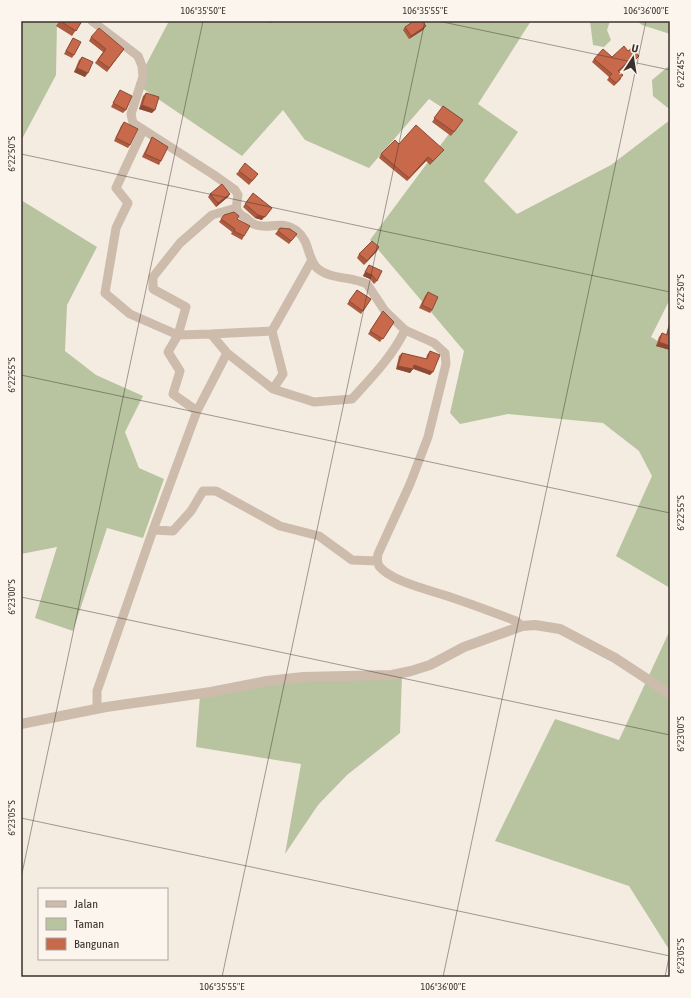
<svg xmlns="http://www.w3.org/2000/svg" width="691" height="998" font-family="'Asap Condensed',sans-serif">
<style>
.green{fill:#b8c4a0}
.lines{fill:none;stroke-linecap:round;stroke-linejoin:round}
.minor{stroke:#cdbbac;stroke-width:9}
.tertiary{stroke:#cdbbac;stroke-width:10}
.wall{fill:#ac5a40}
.shaded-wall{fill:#8c4a34}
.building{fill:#c8694b;stroke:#8c4a34}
.ticks{fill:none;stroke:#3b302b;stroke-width:1;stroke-opacity:0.45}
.neatline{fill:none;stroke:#3b302b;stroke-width:1.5}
.ticks-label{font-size:10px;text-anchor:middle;fill:#3b302b}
</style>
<rect width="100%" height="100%" fill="#f4ebe1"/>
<path class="green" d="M21,21H57L56,75L21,141Z
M169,21H531L478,104L518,132L484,181L517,214L611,165L670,120V299L651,337L670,348V588L616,556L652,476L639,451L603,423L508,414L460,424L450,413L464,351L370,240L460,119L429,99L369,168L305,140L283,110L242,156L136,84Z
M590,21H610L607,30L611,40L604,47L593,45Z
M637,21H670V34L642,25Z
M670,65V108H668L653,96L652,80Z
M21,200L97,247L67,305L65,351L96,375L143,396L125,432L139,468L164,479L143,538L107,528L73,631L35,618L57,547L21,554Z
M670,630V951L629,886L495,841L555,719L619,740Z
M300,675H402L400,733L347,775L318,805L285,854L301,764L196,747L200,695Z"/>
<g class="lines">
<path class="minor" d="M92,21L138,56L142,66L143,77L131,114L133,123L214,175L235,190L238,195C236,208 234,211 246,218C249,221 252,224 256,225C271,230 280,219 297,231C310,241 307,258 317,268C330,280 352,276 367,284L385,311L405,330L434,343L445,353L446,364L428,437L410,484L378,554C377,559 377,562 379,566C391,582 434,591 453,598C474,605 495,613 516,621L522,626
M143,130L116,188L128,203L116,228L105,293L130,314L178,335L211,334L227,353
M211,334L272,331
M273,389L283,374L272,331L312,260
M197,411L173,394L180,371L168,352L178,335L186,307L153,289V277L180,243L212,215L236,208
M153,530L173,531L191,511L203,491H216L280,526L319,536L352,560L377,561
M97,708V691L153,530L197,411L227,353L273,389L314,402L352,399C372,377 392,357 405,330"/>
<path class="tertiary" d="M21,724L106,707L211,692L267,681L303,677L392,675L411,671L430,665L464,647L522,626L535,625L560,629L615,658L670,694"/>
</g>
<path class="wall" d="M59,21H82L72,36L56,26Z
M267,21H272L271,23Z
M405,27L423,30L409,39L403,30Z
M91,37L124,49L107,72L95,63L103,52L89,41Z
M73,38L74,55L72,58L64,54Z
M628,51L639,56L631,64L629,62L619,72L621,79L614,86L607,80L609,77L592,62L594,59L612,57Z
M82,57L85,77L74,72L79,60Z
M120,90L126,110L123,113L111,107Z
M146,93L152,113L139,109L143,96Z
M443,106L463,120L451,136L432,122Z
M124,122L130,145L128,148L114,141L121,126Z
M152,137L161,161L159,165L142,157Z
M399,144L441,153L430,165L426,161L407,181L379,158L381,154Z
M239,171L258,174L249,185L236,174Z
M253,193L262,220L255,218L243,207Z
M210,194H230L228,197L216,207L208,197Z
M224,215L237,219L244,236L242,240L231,234L232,232L219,222Z
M280,228L297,234L289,244L275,234Z
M377,251L364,265L357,258L359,254Z
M369,265L377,281L374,284L370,279L363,276Z
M357,290L371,299L361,314L347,304Z
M428,292L432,310L430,313L419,308L425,296Z
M383,311L394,322L380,342L368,334Z
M670,320V350L656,346L659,337L662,333L666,335Z
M430,351V375L413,369L410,373L396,369L399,356L402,353L426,359L427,355Z"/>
<path class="shaded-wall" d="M426,26L423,30L409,39L411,36Z
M631,59L629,62L616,74L618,71Z
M77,68L88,73L85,77L74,72Z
M142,105L155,110L152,113L139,109Z
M428,157L426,161L407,181L409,178Z
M230,194L228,197L216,207L218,203Z
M272,208L262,220L255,218L258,215Z
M379,247L377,251L364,265L367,261Z
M365,272L372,275L370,279L363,276Z
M659,342L670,346V350L656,346Z
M414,365L433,372L430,375L412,368Z
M398,366L413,369L410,373L396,369Z"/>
<path class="building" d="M60,21H82L76,31Z
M414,21H422L426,26L411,36L405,27Z
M99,28L124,49L109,68L98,60L106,49L91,37Z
M73,38L81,42L74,55L66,51Z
M624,46L628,51L632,48L639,56L634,61L631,59L618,71L623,75L616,83L609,77L612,74L594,59L603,49L612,57Z
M82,57L93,62L88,73L77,68Z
M120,90L132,96L126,110L113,103Z
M146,93L159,97L155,110L142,105Z
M443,106L463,120L454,132L434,118Z
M124,122L138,129L130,145L116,138Z
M416,125L444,150L433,161L428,157L409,178L381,154L395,140L399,144Z
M152,137L168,147L161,161L145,154Z
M245,163L258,174L252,181L239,171Z
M222,184L230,194L218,203L210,194Z
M253,193L272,208L265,217L258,215L245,204Z
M234,212L239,216L237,219L250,226L244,236L234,231L235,229L221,219L224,215Z
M280,228L290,229L297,234L291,241L278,231Z
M372,241L379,247L367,261L359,254Z
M369,265L382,271L377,281L372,275L365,272Z
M357,290L371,299L363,311L349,301Z
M428,292L438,297L432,310L422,305Z
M383,311L394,322L383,339L370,331Z
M670,326V346L659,342L662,333L667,335Z
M430,351L440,355L433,372L414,365L413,369L398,366L402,353L427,359Z"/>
<path class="ticks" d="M438,21L670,70M21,154L670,292M21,375L670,513M21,597L670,735M21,818L670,956M21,878L203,21M222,977L425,21M443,977L646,21M665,977L670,952"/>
<rect width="691" height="998" fill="none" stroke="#fbf5ee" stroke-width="44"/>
<rect x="38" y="888" width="130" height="72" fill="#fbf5ee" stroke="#aea6a0"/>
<rect x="46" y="901" width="20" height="6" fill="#cdbbac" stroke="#aea6a0"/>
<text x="74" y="908" font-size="12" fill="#3b302b">Jalan</text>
<rect x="46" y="918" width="20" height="12" fill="#b8c4a0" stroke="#aea6a0"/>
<text x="74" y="928" font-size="12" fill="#3b302b">Taman</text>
<rect x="46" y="938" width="20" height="12" fill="#c8694b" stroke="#aea6a0"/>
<text x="74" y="948" font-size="12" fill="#3b302b">Bangunan</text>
<g transform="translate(633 58) rotate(12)" stroke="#fbf5ee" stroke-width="3" paint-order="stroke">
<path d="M0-3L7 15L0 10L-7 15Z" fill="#3b302b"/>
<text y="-6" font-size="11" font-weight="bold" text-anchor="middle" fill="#3b302b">U</text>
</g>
<rect x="22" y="22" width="647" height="954" class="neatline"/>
<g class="ticks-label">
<text x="203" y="14">106°35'50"E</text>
<text x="425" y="14">106°35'55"E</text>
<text x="646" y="14">106°36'00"E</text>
<text transform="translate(680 70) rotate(-90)" y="4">6°22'45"S</text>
<text transform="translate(11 154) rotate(-90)" y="4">6°22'50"S</text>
<text transform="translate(680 292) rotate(-90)" y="4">6°22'50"S</text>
<text transform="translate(11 375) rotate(-90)" y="4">6°22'55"S</text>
<text transform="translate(680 513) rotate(-90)" y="4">6°22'55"S</text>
<text transform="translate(11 597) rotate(-90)" y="4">6°23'00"S</text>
<text transform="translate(680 734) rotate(-90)" y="4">6°23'00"S</text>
<text transform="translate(11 818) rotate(-90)" y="4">6°23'05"S</text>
<text transform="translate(680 956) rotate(-90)" y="4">6°23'05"S</text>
<text x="222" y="990">106°35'55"E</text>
<text x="443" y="990">106°36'00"E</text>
</g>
</svg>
